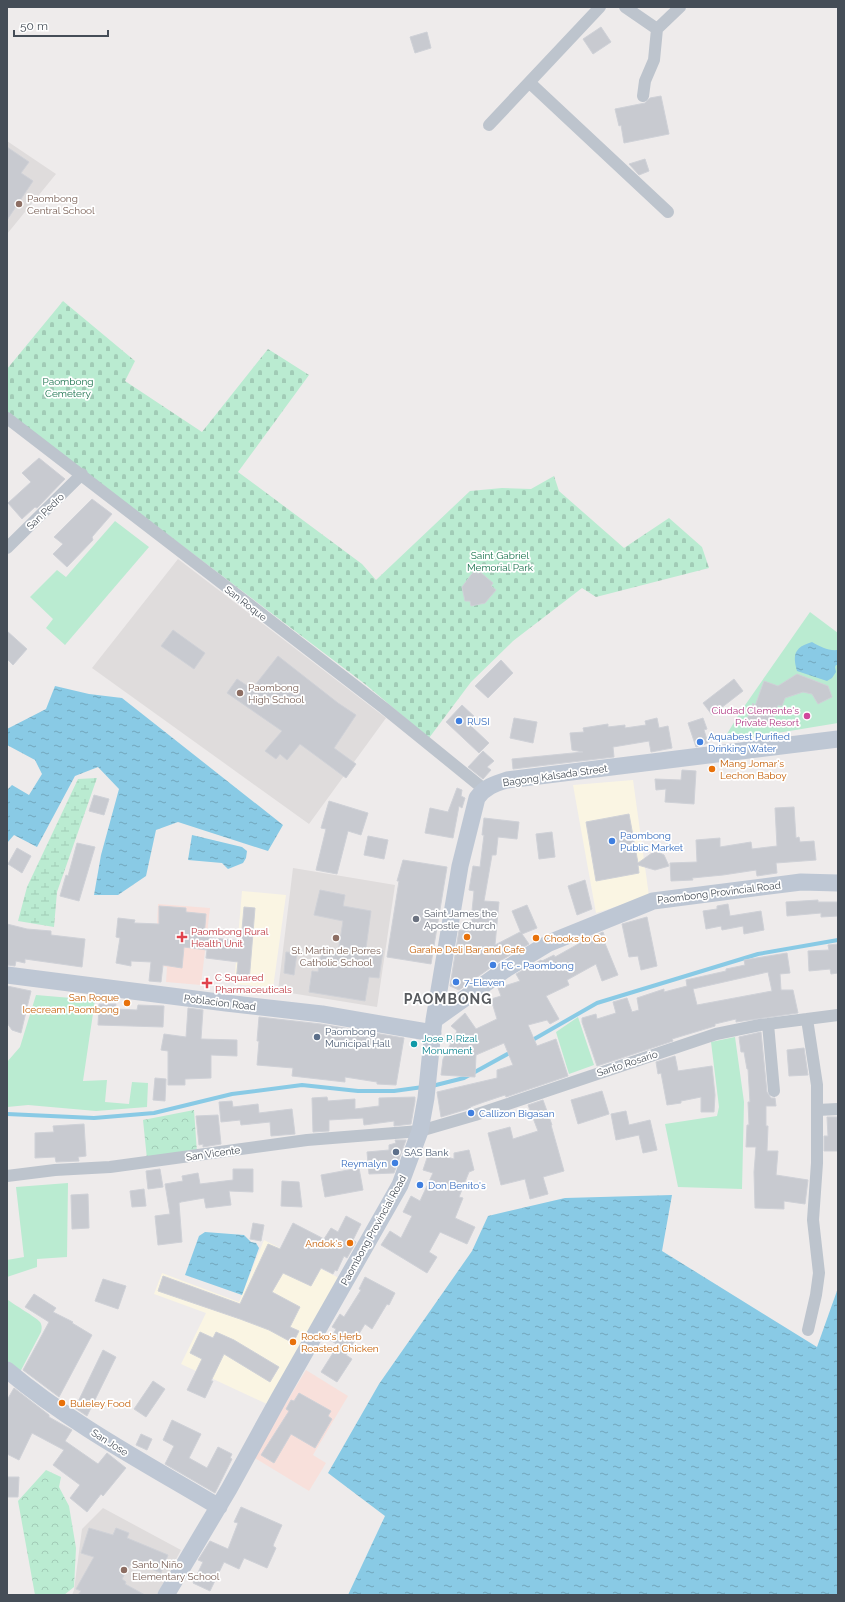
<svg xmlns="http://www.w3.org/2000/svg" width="845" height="1602" font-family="Raleway,sans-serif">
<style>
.commercial{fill:#faf5e3}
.education{fill:#dfdcdc}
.medical{fill:#f8e0db}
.green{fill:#baebd1}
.forest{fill:url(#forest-crowns)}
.wetland{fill:url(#wetland-marsh)}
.cemetery{fill:url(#cemetery-stones)}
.water{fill:url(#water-ripples)}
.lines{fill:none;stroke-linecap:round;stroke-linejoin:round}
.stream{stroke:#89cae5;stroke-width:4}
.building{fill:#c8cad0;stroke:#cfd1d7;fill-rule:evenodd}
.street{stroke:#bdc4cd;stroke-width:12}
.secondary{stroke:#bec7d4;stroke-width:17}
.education-dot{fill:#8d6e63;stroke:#fff;stroke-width:1.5}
.hotel-dot{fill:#d1479c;stroke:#fff;stroke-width:1.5}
.shop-dot{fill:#3f7fe0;stroke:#fff;stroke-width:1.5}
.food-dot{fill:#e8710a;stroke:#fff;stroke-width:1.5}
.worship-dot{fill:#6b7280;stroke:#fff;stroke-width:1.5}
.health-dot{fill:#e0444e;stroke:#fff;stroke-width:1.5}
.service-dot{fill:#5c6f8a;stroke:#fff;stroke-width:1.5}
.culture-dot{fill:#0f9aa8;stroke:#fff;stroke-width:1.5}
.labels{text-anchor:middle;stroke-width:3.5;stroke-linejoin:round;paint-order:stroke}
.education-label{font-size:10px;fill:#785e54;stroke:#fff;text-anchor:start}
.park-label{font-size:10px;fill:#1b734e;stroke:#fff}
.street-label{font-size:10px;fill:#454d57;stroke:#fff}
.hotel-label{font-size:10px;fill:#b23c85;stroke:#fff;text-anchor:end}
.shop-label{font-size:10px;fill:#366cbe;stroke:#fff;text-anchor:start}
.food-label{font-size:10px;fill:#c56008;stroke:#fff;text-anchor:start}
.worship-label{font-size:10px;fill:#5b616d;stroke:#fff;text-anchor:start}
.health-label{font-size:10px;fill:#be3a42;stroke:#fff;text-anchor:start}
.service-label{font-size:10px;fill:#4e5e75;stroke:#fff;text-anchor:start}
.culture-label{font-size:10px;fill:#0d838f;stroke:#fff;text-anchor:start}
.district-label{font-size:14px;font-weight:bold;letter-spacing:1px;fill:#585b5f;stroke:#fff}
</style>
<defs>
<pattern id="forest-crowns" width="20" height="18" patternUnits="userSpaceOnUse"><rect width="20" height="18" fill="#baebd1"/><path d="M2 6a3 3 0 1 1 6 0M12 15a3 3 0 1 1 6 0" fill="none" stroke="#a1cbb6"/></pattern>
<pattern id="wetland-marsh" width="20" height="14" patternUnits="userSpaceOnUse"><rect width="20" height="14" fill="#baebd1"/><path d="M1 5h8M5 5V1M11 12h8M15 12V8" fill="none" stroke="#a1cbb6"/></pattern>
<pattern id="cemetery-stones" width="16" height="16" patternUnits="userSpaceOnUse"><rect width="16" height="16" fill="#baebd1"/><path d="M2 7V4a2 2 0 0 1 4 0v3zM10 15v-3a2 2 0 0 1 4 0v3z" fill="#a1cbb6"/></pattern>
<pattern id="water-ripples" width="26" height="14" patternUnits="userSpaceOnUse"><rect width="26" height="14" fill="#89cae5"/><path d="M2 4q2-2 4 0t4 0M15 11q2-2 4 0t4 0" fill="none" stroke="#72a6bc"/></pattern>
</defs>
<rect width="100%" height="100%" fill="#eeebeb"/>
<path class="commercial" d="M633,780L649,896L596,913L573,785Z
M242,891L286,895L273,988L234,984Z
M264,1240L341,1279L267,1404L181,1364L206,1313L154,1294L162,1273L239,1302Z"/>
<path class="education" d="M7,141L56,174L7,234Z
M178,559L386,718L309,824L92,668Z
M293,868L395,885L377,1007L278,991Z
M103,1508L181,1550L157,1595H72L74,1590L82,1529Z"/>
<path class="medical" d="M158,904L210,908L201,985L166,982L167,967L155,965Z
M306,1370L348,1396L313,1455L326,1463L309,1491L253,1457Z"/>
<path class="green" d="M115,521L149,547L65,645L46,628L53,619L30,597L57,570L66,577Z
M810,612L838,633V723L722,742L741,711Z
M36,995L95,1000L83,1081L107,1080L105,1102L129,1104L132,1082L148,1083L147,1107L96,1111L28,1105L7,1107V1062L20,1047Z
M578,1017L594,1065L569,1074L556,1032Z
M735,1037L744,1102L742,1189L678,1187L665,1124L717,1116L719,1107L711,1042Z
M68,1183L67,1257L37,1259V1267L7,1277V1260L24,1257L16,1187Z
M7,1299C14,1305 36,1317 40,1322C42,1325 42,1328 41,1332L18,1376L7,1366Z"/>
<path class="forest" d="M194,1110L197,1153L147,1159L143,1120Z
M46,1470L61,1477L59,1487L69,1506L76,1548L74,1587L64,1595H35L18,1501Z"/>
<path class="wetland" d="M97,778L57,892L54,927L18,921L27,887L78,779Z"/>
<path class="cemetery" d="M63,301L135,361L125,381L202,432L268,349L309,375L238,472L362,564L376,580L470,491L502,488L531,489L554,476L559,491L624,548L669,518L702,547L709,568L596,597L582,588L513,641L471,682L429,738L365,684L7,413V369Z"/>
<path class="water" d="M812,642C821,647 828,651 838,650V665H836L835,667L836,672L832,678L827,681L797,671C792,654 795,647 812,642Z
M55,686L89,694L122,698L283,825L268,851L178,822L156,830L146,876L118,895H94L101,855L119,789L98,767L75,776L37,847L14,835L7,843V790L12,785L29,795L42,774L35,760L7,745V729L46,709Z
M192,835L242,847L247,851L246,858L243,863L228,869L222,863L188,860Z
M672,1195L662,1251L817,1347L838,1288V1595H348L385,1516L328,1473L379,1384L472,1251L488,1216L565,1198Z
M205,1232L244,1235L251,1242L256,1243L259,1248L242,1295L185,1275L199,1236Z"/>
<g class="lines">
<path class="stream" d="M529,1042L597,1003L758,954L838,940
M432,1086L464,1078L513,1051
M7,1114L94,1118L154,1113L232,1094L302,1085L358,1091H394L423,1087"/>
</g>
<path class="building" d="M601,27L611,42L593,54L583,39Z
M427,32L431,48L415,53L410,37Z
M661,96L669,134L624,143L621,125L619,126L615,109L645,103L650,98Z
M7,147L29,162L21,173L33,181L7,220Z
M645,159L649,171L639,175L629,164Z
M39,458L65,479L37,508L35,507L22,519L8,503L31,482L22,473Z
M92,499L112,514L92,537L93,540L67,567L53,554L63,544L54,537Z
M474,571L478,574L480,572L493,583L491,586L496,590L485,603L471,606L470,601H465L462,587Z
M173,630L205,653L194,669L161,646Z
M7,631L27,649L13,665L7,659Z
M278,656L338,703L356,715L334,748L356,764L346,778L300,744L287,760L280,754L276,759L265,751L282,731L227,693L237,679L252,689Z
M501,660L513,673L488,698L475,686Z
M797,674L828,686L832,697L818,704L812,694L803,692L785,698L782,706L778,705L770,727L747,719L753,703L755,706L764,681L778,686Z
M734,679L743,691L712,715L703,703Z
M462,705L477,719L471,726L489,743L479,753L446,722Z
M514,718L537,722L533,743L510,738Z
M657,718L659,728L668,726L672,748L651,752L649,741L613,747L614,757L513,769L512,759L583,752L572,750L570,733L584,732L583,728L608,724V727L625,725V728L646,725L645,721Z
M703,718L707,729L704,730L708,743L696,747L688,723Z
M483,751L494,761L487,767L491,770L483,779L468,767Z
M682,770L696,771L694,804L665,802L666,789L656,790L655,779L681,780Z
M457,788L462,790L461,796L465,798L462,808L459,806L453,838L425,833L430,808L448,812Z
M94,795L109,799L104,815L89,811Z
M329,801L368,813L361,835L348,831L337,874L316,870L326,829L321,828Z
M794,807L796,838L799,837L800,842L814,841L816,860L776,863L777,873L757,876L756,870L723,875L692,878L693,880L671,881L670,863L697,862L696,840L720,838V847L751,842L752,849L777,846L775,808Z
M629,814L638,863L652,853L658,852L664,855L669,866L655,870L638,865L639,873L596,881L586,822Z
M484,818L519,822L517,839L498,837L496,855H492L484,901L499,902L495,945L520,932L521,933L512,911L527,905L537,928L522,934L529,944L500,961L459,990L450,986L459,930L470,931L474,891L469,890L473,866L480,867L484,835H482Z
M552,832L555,857L539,859L536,834Z
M368,836L388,840L384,859L364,855Z
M77,843L95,847L79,901L60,896L66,875L68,876Z
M17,848L31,856L22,873L8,864Z
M403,860L447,867L431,964L387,957L399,881H397Z
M585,880L592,909L577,915L568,886Z
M320,890L345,895L343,906L371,911L366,948L383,951L379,978L369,977L365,1001L309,992L312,971L318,972L322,950L338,953L343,921L314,915Z
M818,900V902H838V916L821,917V913L787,916L786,902Z
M728,904L730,916L761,911L764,930L744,934L743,926L722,930L721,926L706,929L703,911L717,909V906Z
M159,906L186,908V912L206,914L204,937L241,941L244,907L255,908L249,982L236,981L238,962L206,958L207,950L184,947L182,968L163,965L161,982L149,981L151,962L131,961V966L116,963L120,938L116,937L118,918L135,920L134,923L159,924Z
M647,917L657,966L641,970L638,956L629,957L622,924Z
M7,924L27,929L51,931V935L85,939L82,967L25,959V963L16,961L15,966L7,965Z
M603,932L606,940L604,941L618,975L602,981L596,964L567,980L569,985L546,996L559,1019L550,1024L547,1020L528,1025L537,1046L556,1039L568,1076L506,1097L505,1095L484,1102L470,1107L471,1108L441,1117L437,1092L497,1078V1070L513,1065L504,1043L476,1055L475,1077L441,1075L443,1059L457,1031L451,1026L465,1013L476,1029L497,1019L491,999L501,996L498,988L520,981L516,974L541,960L542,961L554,955L555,957L589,938Z
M838,944V973L831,974L830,969L809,971L808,951L829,950L828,945Z
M286,952L297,953L294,975L284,973Z
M787,953L790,973L780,974L781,990H793L798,1013L736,1022V1019L715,1024V1026L672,1039L673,1041L597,1066L582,1022V1018L596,1014L597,1019L616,1013L613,1002L627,998L632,1012L639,1010L637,998L664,989V992L687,986L686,980L726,971V969L745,965L744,960ZM768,972L772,991L697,1005L693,989Z
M7,986L31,991L21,1033L12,1030L7,1023Z
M99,1004H116L115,1009L137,1010L138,1005L164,1006L163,1027L98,1025Z
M188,1008L203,1010L201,1039L237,1040V1056L211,1055V1078L185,1079V1085H168V1051L161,1050L164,1034L186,1037Z
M259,1017L321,1024L404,1038L396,1085L377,1084V1082L345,1077V1082L292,1076L293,1068L257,1065L259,1041H257Z
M761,1032L767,1092L771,1098H775L776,1106H766V1126H768L767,1151H778L776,1175L808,1180L805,1204L784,1201V1209L755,1208L754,1172L756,1147H746L747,1125H749L748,1102H750L748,1069H747L744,1052H741L739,1037Z
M804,1048L808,1075L789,1076L787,1050Z
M675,1056L678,1071L712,1066L715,1095L714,1112H701V1097L681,1101V1103L667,1105L661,1073L658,1074L656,1062Z
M155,1078L166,1079L165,1101L153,1100Z
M602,1091L609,1114L578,1124L571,1100Z
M327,1097L328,1101L355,1099V1109L379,1106V1098L415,1097V1101L411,1124L394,1126V1121L364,1125L363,1118L329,1120V1131L313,1132L312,1098Z
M543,1100L552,1125H551L564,1171L543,1177L548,1194L530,1199L525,1179L501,1185L488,1133L510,1127L513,1139L538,1131L528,1105Z
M232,1101L233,1107L258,1104L259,1113L292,1109L295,1134L271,1136L270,1122L241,1125L240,1120L221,1122L219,1102Z
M626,1111L629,1125L650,1120L657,1150L643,1153L639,1135L616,1140L611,1114Z
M218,1115L221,1144L203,1147V1144L199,1145L196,1116Z
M827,1117H838V1151H824V1136H828Z
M84,1124L86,1156L78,1157L79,1161L56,1162L55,1157L35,1158V1133L54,1132L53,1126Z
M395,1140H406L394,1173L369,1174L367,1152L389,1150V1145L396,1143Z
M469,1150L474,1170L469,1172L459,1197L463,1198L455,1218L475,1227L467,1244L440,1232L429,1252L437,1257L427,1273L381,1245L390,1231L401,1238L412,1216L403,1212L411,1196L420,1201L433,1173L423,1170L429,1152L454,1159V1153Z
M359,1168L363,1190L325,1197L321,1175Z
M160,1169L163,1187L148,1189L146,1171Z
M233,1169H253V1192L229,1191L231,1205L206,1208L204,1198L181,1202L179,1203L182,1242L158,1245L155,1216L170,1214L165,1184L183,1181L182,1176L198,1173L200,1184L233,1180Z
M282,1181L299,1182L302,1207L281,1206Z
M144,1189L146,1206L132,1207L130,1191Z
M88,1194L89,1228L72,1229L71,1195Z
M346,1216L361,1224L353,1240L356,1242L347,1258L344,1256L337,1271L335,1270L333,1274L321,1268L311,1286L283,1273L272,1292L300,1307L290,1327L299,1331L293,1343L269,1330L240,1319L158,1291L163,1276L240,1304L268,1244L280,1249L293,1223L324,1239L331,1228L338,1232Z
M253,1223L264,1225L261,1241L250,1239Z
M365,1277L395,1293L389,1305L387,1304L372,1329L365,1324L346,1355L352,1359L337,1382L321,1372L338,1345L330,1340L336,1329L332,1327L340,1314L344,1317L361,1290L359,1289Z
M103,1279L126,1286L118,1309L95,1301Z
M34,1294L56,1308L53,1312L73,1322L72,1323L92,1335L59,1397L23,1370L49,1322L25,1307Z
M200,1332L213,1338L216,1332L234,1340L279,1367L270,1382L224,1354L211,1381H213L205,1398L187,1390L202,1359L190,1353Z
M103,1350L116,1357L87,1416L75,1408Z
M153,1381L165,1389L146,1417L134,1409Z
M14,1388L49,1415V1417L72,1430L65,1441L98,1464L107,1453L126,1468L103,1496L101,1494L87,1512L70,1498L80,1485L53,1465L64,1450L32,1433L19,1460L7,1454V1400Z
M299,1393L331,1411L328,1416L332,1419L315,1448L291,1434L274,1463L261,1455L289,1411L286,1409L291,1400L294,1401Z
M172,1420L201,1434L189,1458L207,1468L218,1447L232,1454L230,1458L232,1459L215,1493L165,1464L174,1446L163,1440Z
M141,1434L152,1439L147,1450L136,1445Z
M7,1477H19L18,1497H7Z
M241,1507L282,1525L274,1543L273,1546L276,1548L267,1568L244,1558L239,1569L224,1562L210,1591L193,1583L203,1562L198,1560L210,1541L228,1549L238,1523L234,1522Z
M89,1528L113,1535L116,1528L129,1533L127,1538L168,1555L161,1573L132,1561L122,1579L126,1582L125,1584L145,1595H78L81,1591L76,1589L94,1557L81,1553Z"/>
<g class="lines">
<path class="street" d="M625,7L657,29L680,7
M530,83L668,212
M643,96L645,81L654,60L657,29
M489,125L600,7
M7,418L384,708L485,790
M7,548L82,474
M807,1019L817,1085V1163L813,1220L819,1273L816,1295L808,1330
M768,1024L774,1091
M817,1110L838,1109
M7,1176L55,1170L110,1167L307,1140L420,1131L475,1115L716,1034L760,1025L838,1015"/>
<path class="secondary" d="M7,975L226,1003L322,1014L433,1033
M434,1020L506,969L549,943L653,901L801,882L838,883
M7,1370C71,1424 147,1464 219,1507
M166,1595L229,1489L279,1398L400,1185L420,1131L426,1098L434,1020L460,866L477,798C485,787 494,784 507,780L838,739"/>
</g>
<g class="education-dot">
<circle cx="19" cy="204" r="4"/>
<circle cx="240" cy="693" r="4"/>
<circle cx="336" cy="938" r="4"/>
<circle cx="124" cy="1570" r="4"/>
</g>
<circle class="hotel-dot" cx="807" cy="716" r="4"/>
<g class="shop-dot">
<circle cx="459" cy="721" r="4"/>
<circle cx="700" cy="742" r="4"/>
<circle cx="612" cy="841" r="4"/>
<circle cx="493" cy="965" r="4"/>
<circle cx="456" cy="982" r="4"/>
<circle cx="471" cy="1113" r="4"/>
<circle cx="395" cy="1163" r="4"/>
<circle cx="420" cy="1185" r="4"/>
</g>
<g class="food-dot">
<circle cx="712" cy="769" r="4"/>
<circle cx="467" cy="937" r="4"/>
<circle cx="536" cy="938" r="4"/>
<circle cx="127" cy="1003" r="4"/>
<circle cx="350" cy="1243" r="4"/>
<circle cx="293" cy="1342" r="4"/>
<circle cx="62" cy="1403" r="4"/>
</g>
<circle class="worship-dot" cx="416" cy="919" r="4"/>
<g class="health-dot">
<path d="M180 931h4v4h4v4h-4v4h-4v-4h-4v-4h4z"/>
<path d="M205 977h4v4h4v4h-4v4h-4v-4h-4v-4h4z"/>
</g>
<g class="service-dot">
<circle cx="317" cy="1037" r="4"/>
<circle cx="396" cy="1152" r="4"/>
</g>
<circle class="culture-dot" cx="414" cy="1044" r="4"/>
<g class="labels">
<g class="education-label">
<text x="27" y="202">Paombong<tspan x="27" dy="12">Central School</tspan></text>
<text x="248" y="691">Paombong<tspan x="248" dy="12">High School</tspan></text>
<text x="336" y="954" text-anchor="middle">St. Martin de Porres<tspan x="336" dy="12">Catholic School</tspan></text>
<text x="132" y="1568">Santo Niño<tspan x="132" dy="12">Elementary School</tspan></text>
</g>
<g class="park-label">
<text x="68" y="385">Paombong<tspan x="68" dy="12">Cemetery</tspan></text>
<text x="500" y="559">Saint Gabriel<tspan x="500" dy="12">Memorial Park</tspan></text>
</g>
<g class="street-label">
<text transform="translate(45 511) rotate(-44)" y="4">San Pedro</text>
<text transform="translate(246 603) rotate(38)" y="4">San Roque</text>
<text transform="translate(555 775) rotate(-8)" y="4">Bagong Kalsada Street</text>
<text transform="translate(719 892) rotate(-7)" y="4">Paombong Provincial Road</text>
<text transform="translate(220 1002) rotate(7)" y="4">Poblacion Road</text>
<text transform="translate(627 1063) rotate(-18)" y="4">Santo Rosario</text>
<text transform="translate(213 1153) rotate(-8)" y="4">San Vicente</text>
<text transform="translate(373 1230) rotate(-61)" y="4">Paombong Provincial Road</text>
<text transform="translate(110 1442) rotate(32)" y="4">San Jose</text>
</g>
<g class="hotel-label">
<text x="799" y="714">Ciudad Clemente's<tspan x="799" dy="12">Private Resort</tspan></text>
</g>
<g class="shop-label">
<text x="467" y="725">RUSI</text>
<text x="708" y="740">Aquabest Purified<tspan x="708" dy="12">Drinking Water</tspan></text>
<text x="620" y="839">Paombong<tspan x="620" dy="12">Public Market</tspan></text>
<text x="501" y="969">FC - Paombong</text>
<text x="464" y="986">7-Eleven</text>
<text x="479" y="1117">Callizon Bigasan</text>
<text x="387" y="1167" text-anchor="end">Reymalyn</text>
<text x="428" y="1189">Don Benito's</text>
</g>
<g class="food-label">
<text x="720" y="767">Mang Jomar's<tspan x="720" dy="12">Lechon Baboy</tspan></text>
<text x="544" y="942">Chooks to Go</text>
<text x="467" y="953" text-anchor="middle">Garahe Deli Bar and Cafe</text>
<text x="119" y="1001" text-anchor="end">San Roque<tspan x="119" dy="12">Icecream Paombong</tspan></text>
<text x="342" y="1247" text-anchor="end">Andok's</text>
<text x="301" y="1340">Rocko's Herb<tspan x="301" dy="12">Roasted Chicken</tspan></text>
<text x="70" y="1407">Buleley Food</text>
</g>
<g class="worship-label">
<text x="424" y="917">Saint James the<tspan x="424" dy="12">Apostle Church</tspan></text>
</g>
<g class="health-label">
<text x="191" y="935">Paombong Rural<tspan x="191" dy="12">Health Unit</tspan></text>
<text x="215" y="981">C Squared<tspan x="215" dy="12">Pharmaceuticals</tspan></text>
</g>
<g class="service-label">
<text x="325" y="1035">Paombong<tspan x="325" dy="12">Municipal Hall</tspan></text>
<text x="404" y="1156">SAS Bank</text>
</g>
<g class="culture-label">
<text x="422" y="1042">Jose P. Rizal<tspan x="422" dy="12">Monument</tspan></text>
</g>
<g class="district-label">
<text x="448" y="1004">PAOMBONG</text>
</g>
</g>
<rect width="845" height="1602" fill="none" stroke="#454d57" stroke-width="16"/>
<path d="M14 30v6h94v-6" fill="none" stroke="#454d57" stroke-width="2"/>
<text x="20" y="30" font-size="12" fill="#454d57" stroke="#ffffff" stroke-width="3" paint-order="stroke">50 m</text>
</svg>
